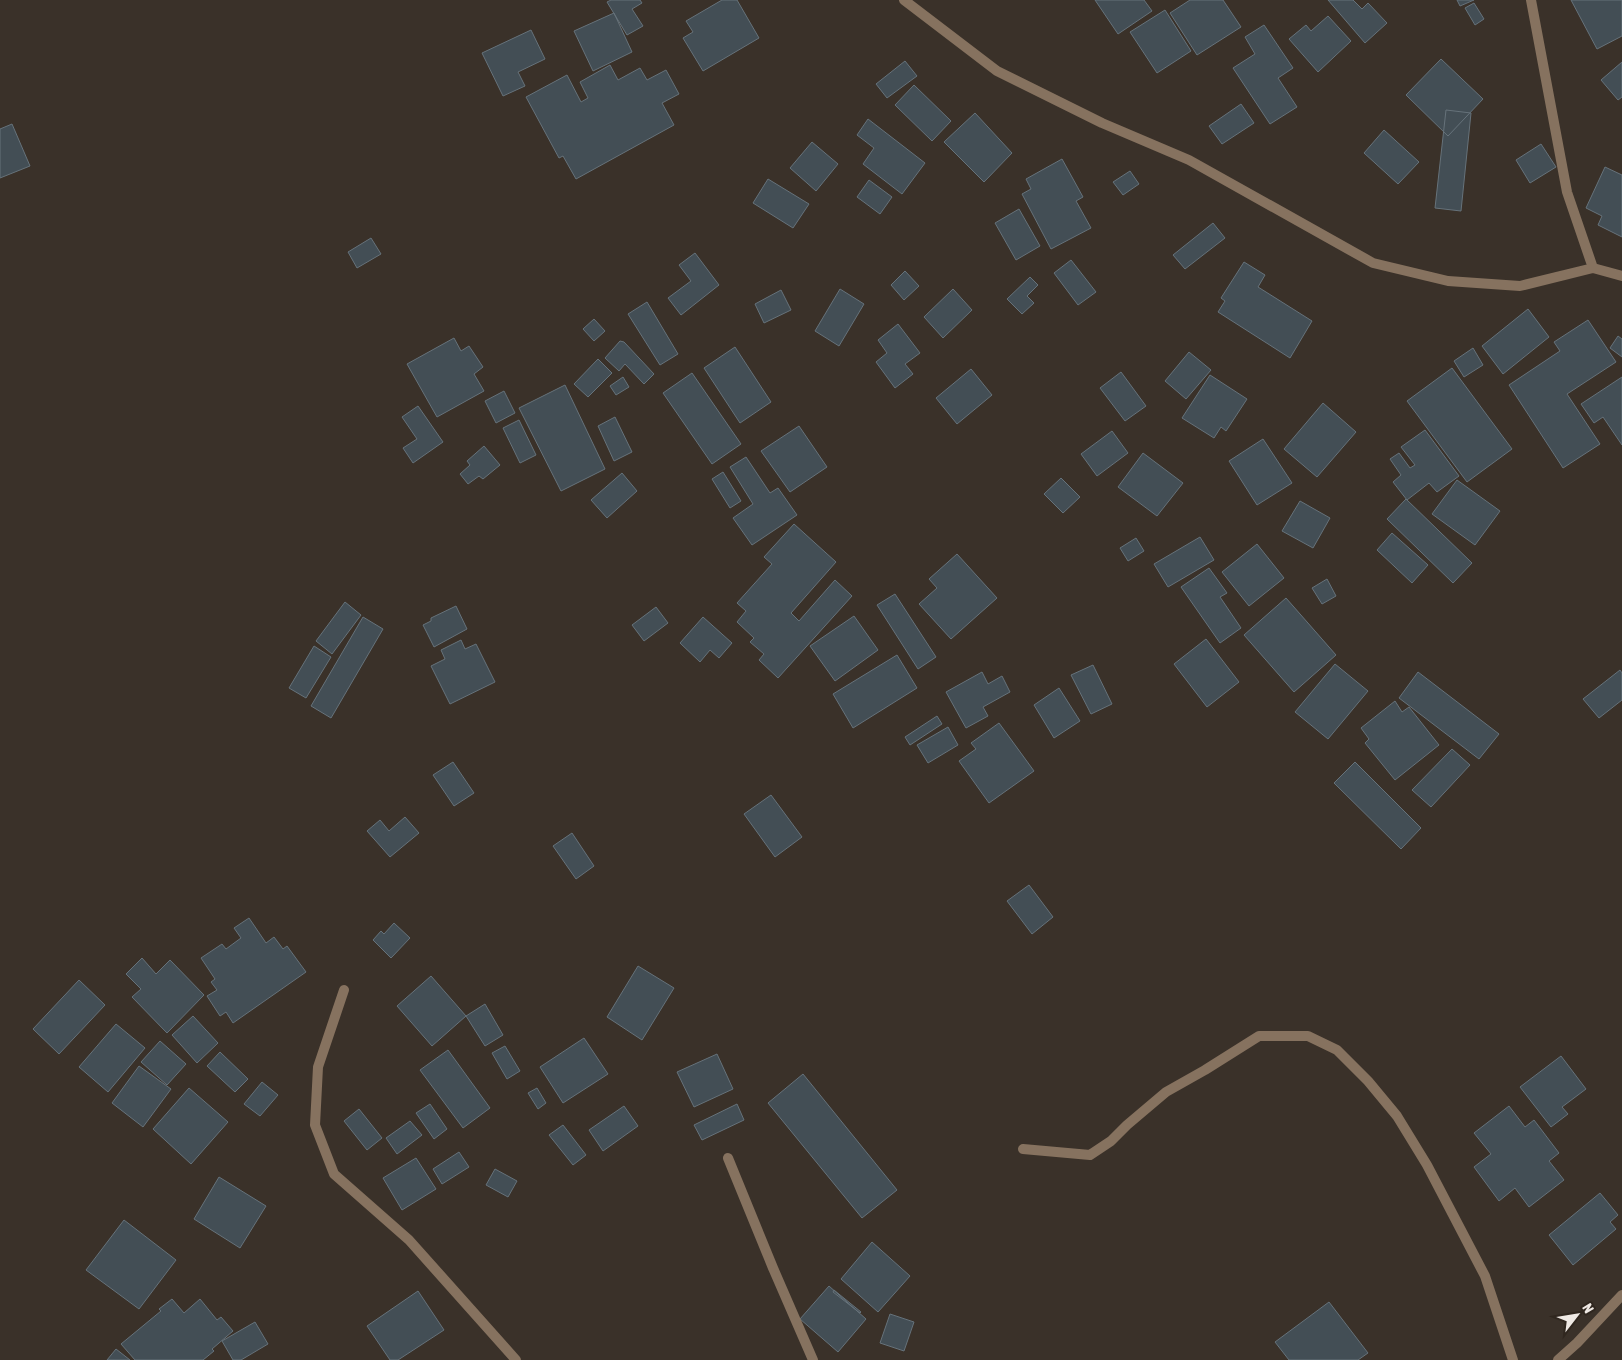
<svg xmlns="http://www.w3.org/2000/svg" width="1622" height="1360" font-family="'Asap Condensed',sans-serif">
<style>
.building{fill:#434e55;stroke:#66727a}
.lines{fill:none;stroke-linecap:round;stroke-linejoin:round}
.minor{stroke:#86725f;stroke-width:10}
</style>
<rect width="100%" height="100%" fill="#3a3129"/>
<path class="building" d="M611,0H640L642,3L632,9L643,26L627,35L607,2Z
M722,0H737L759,38L703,71L683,38L693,32L686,21Z
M1095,0H1144L1152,11L1118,34Z
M1190,0H1223L1241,27L1197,55L1170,13Z
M1328,0H1353L1362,9L1368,3L1387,23L1365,43Z
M1457,0H1474L1460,6Z
M1571,0H1622V36L1597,49Z
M1474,3L1484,19L1475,25L1465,8Z
M1165,10L1191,51L1157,73L1130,32Z
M614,13L632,52L593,71L574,31Z
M1328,16L1351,41L1318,72L1289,39L1306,25L1311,31Z
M1264,25L1293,68L1278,78L1297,107L1270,124L1233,68L1255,54L1245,37Z
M531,30L545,59L518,72L525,86L503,96L482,53Z
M1441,59L1483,99L1448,136L1406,95Z
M905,61L917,76L887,98L876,84Z
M1622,62V97L1618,100L1601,80Z
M610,65L618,80L640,68L647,80L666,70L679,94L662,103L674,125L576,179L563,156L559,158L526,97L567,75L581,102L588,98L580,82Z
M914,85L951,121L932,141L895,105Z
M1241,104L1254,123L1222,144L1209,126Z
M1446,110L1471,113L1461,211L1435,208Z
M975,113L1012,153L984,182L944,142Z
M868,119L925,163L902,194L863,164L874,148L857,135Z
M12,124L30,166L0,178V129Z
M1384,130L1419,162L1398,184L1364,153Z
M812,142L838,164L816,191L790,168Z
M1541,144L1556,167L1530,183L1516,160Z
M1062,159L1083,197L1076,201L1091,228L1051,249L1022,194L1031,189L1026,179Z
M1605,167L1622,175V237L1598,225L1602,216L1586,208Z
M1130,171L1139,184L1123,195L1113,182Z
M768,179L809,204L793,228L753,203Z
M869,180L892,197L880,214L857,197Z
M1019,209L1040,246L1016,260L995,223Z
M1213,223L1225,238L1185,269L1173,255Z
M371,238L381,254L357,268L348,252Z
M695,253L719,285L681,315L668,298L691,281L679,265Z
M1071,260L1096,292L1078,305L1054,273Z
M1244,262L1265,275L1258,287L1312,321L1290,358L1218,312L1225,301L1221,298Z
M905,271L919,286L904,300L891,285Z
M1030,277L1038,285L1027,296L1034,303L1022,314L1007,299Z
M840,289L864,304L839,346L815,331Z
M953,289L972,310L943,338L924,317Z
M781,290L791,310L764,323L755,304Z
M647,302L678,354L660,365L628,314Z
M1528,309L1549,337L1503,374L1482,346Z
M594,319L605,331L594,341L583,329Z
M1588,320L1616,362L1567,394L1600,444L1563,468L1509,385L1560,351L1554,342Z
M898,324L920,353L905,364L913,374L895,388L876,362L887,353L878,340Z
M1618,336L1622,339V357L1610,348Z
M454,338L461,351L469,346L483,367L474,374L484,391L437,417L407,364Z
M620,341L624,342L654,374L644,384L625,364L619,371L605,358Z
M735,347L771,402L740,423L704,368Z
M1473,348L1483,365L1464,377L1454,361Z
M1189,352L1211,370L1186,399L1165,381Z
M598,359L612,373L588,397L574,384Z
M1452,368L1512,449L1467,482L1407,401Z
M971,369L992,395L957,424L936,398Z
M1121,372L1146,406L1125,421L1100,388Z
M692,373L741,444L712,464L663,393Z
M1210,375L1247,399L1226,431L1221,427L1214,438L1182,418Z
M623,377L629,387L616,395L610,386Z
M1622,377V445L1603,417L1594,423L1581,404Z
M565,385L605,469L561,491L519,408Z
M504,391L515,413L496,423L485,401Z
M1323,403L1356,432L1317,477L1284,449Z
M418,406L443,442L413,463L403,448L417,439L402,417Z
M615,417L632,452L614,461L598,426Z
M519,420L536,455L520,463L503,428Z
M799,426L827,467L790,492L761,451Z
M1425,430L1459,476L1437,492L1429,483L1407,500L1393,482L1401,475L1390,459L1399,453L1410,468L1415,465L1401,447Z
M1112,431L1128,453L1097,476L1081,454Z
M1263,439L1292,483L1257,505L1229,461Z
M484,446L500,465L483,479L479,476L468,484L460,474L470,465L467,461Z
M1143,453L1183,483L1157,516L1118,487Z
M746,457L770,493L778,488L797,515L752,545L733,518L753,504L730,467Z
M723,472L741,501L730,508L712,479Z
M622,473L637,491L607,518L591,500Z
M1061,478L1080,497L1063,513L1044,494Z
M1457,480L1500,511L1475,545L1432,514Z
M1406,499L1472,563L1453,583L1387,519Z
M1300,501L1330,518L1313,548L1282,531Z
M794,524L836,562L791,613L799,621L835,580L852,596L778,678L759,660L764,654L750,642L754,638L737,622L746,611L737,603L772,564L764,557Z
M1392,533L1428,565L1412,583L1377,550Z
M1200,537L1214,560L1168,587L1154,564Z
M1136,538L1144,551L1128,561L1120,548Z
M1257,544L1284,578L1249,606L1222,572Z
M957,554L997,598L951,639L919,604L937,588L929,579Z
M1209,568L1227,593L1220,597L1241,628L1220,643L1181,587Z
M1327,579L1336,596L1322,604L1312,588Z
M895,594L936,657L918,669L877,605Z
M1286,598L1336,655L1294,692L1244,635Z
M345,602L361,615L332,654L316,641Z
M456,606L467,629L434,647L423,625L431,621V618Z
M656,607L668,623L644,641L632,625Z
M854,616L878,650L835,681L810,646Z
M363,617L383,629L331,718L311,706Z
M703,617L732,643L719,658L710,650L700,662L680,643Z
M1206,639L1239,682L1207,707L1174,664Z
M461,640L465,649L476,644L495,682L450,704L431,666L445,659L441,650Z
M314,646L331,657L306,698L289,688Z
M897,655L917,688L853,728L833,694Z
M1335,664L1368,691L1328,739L1295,712Z
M1093,665L1112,704L1091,714L1071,675Z
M1620,670L1622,673V700L1599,718L1583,699Z
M982,672L988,684L1002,676L1010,692L983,707L988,716L966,728L946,692Z
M1418,672L1499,734L1479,759L1399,698Z
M1059,688L1080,721L1054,738L1034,705Z
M1395,701L1402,712L1409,707L1439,745L1395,780L1365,743L1369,739L1361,728Z
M937,716L942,724L910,745L905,737Z
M999,723L1034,771L989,803L959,761L976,749L971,743Z
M948,727L958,745L928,763L917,745Z
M1452,749L1470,765L1431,807L1412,790Z
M453,762L474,793L454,806L433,775Z
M1355,762L1421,828L1401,849L1334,783Z
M771,795L802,837L775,857L744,814Z
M405,817L419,833L390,857L367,831L380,820L389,831Z
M572,833L594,866L576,879L553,846Z
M1029,885L1053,917L1032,934L1007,901Z
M249,918L266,943L274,937L283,949L287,946L306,972L233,1023L226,1012L220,1016L207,996L217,990L211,982L215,979L201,958L222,944L226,949L241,938L234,928Z
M394,923L410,938L391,958L373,940L381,931L384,934Z
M142,958L156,974L170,960L204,995L167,1033L132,997L141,989L126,974Z
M638,966L674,988L642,1040L607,1017Z
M431,976L466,1016L432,1046L397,1006Z
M79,980L105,1005L59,1054L33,1029Z
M485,1004L503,1035L485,1046L466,1016Z
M193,1016L218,1043L197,1063L172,1035Z
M116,1024L145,1048L108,1092L79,1067Z
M584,1038L608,1074L563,1103L540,1067Z
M160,1041L186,1064L167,1085L141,1062Z
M505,1046L520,1071L507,1079L492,1053Z
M448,1050L490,1108L463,1128L420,1070Z
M220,1052L248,1079L235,1092L207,1066Z
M717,1054L733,1089L694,1107L677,1072Z
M1561,1056L1586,1089L1562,1107L1568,1114L1551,1127L1520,1087Z
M139,1066L171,1089L143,1127L112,1103Z
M803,1074L897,1190L862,1218L768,1103Z
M262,1082L278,1095L260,1116L244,1104Z
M189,1088L228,1122L191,1164L153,1129Z
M537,1088L546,1103L538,1109L528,1093Z
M430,1104L447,1129L434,1139L416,1113Z
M737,1104L744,1120L702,1140L694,1125Z
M624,1106L638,1126L603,1151L589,1130Z
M1509,1106L1525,1127L1534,1120L1559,1153L1549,1161L1564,1180L1529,1207L1515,1188L1499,1201L1474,1167L1491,1154L1474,1133Z
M359,1109L382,1138L367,1150L344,1121Z
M410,1121L422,1135L397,1154L386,1138Z
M563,1125L586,1155L573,1165L549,1135Z
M459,1152L469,1167L442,1184L433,1169Z
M416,1158L436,1189L402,1210L383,1178Z
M495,1169L517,1181L508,1197L486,1185Z
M219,1177L266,1206L240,1248L194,1219Z
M1600,1193L1618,1215L1610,1222L1616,1229L1573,1265L1549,1235Z
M124,1220L176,1260L139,1309L86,1270Z
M872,1242L910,1276L878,1312L841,1279Z
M829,1286L866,1319L838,1352L800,1319Z
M834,1290L861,1312L860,1313L833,1292Z
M418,1291L444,1330L398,1360H390L367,1326Z
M172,1299L184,1313L200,1299L217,1320L221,1317L233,1331L212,1349L214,1351L203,1360H135L121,1344L161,1311L159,1309Z
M1329,1302L1368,1353L1358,1360H1289L1275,1342Z
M890,1314L914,1322L904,1351L880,1343Z
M255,1322L268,1344L241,1360H233L222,1341Z
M116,1349L130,1360H107Z"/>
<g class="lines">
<path class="minor" d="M904,0L997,71L1102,123L1189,160L1373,263L1448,281L1520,286L1593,268L1622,276
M1531,0L1567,192L1593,268
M344,990L318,1067L315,1125L334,1174L409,1240L516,1360
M1023,1149L1090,1155L1111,1141L1127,1125L1166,1092L1205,1070L1259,1036H1308L1337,1050L1368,1081L1397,1116L1427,1165L1485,1276L1513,1360
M728,1158L773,1268L813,1360
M1558,1360L1577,1343L1622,1295"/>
</g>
<g transform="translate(1577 1315) rotate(59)" stroke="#30271f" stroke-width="4" paint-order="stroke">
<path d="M0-4L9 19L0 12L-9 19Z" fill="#efe9e4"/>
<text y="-8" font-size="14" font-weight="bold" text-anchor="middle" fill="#efe9e4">N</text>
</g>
</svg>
